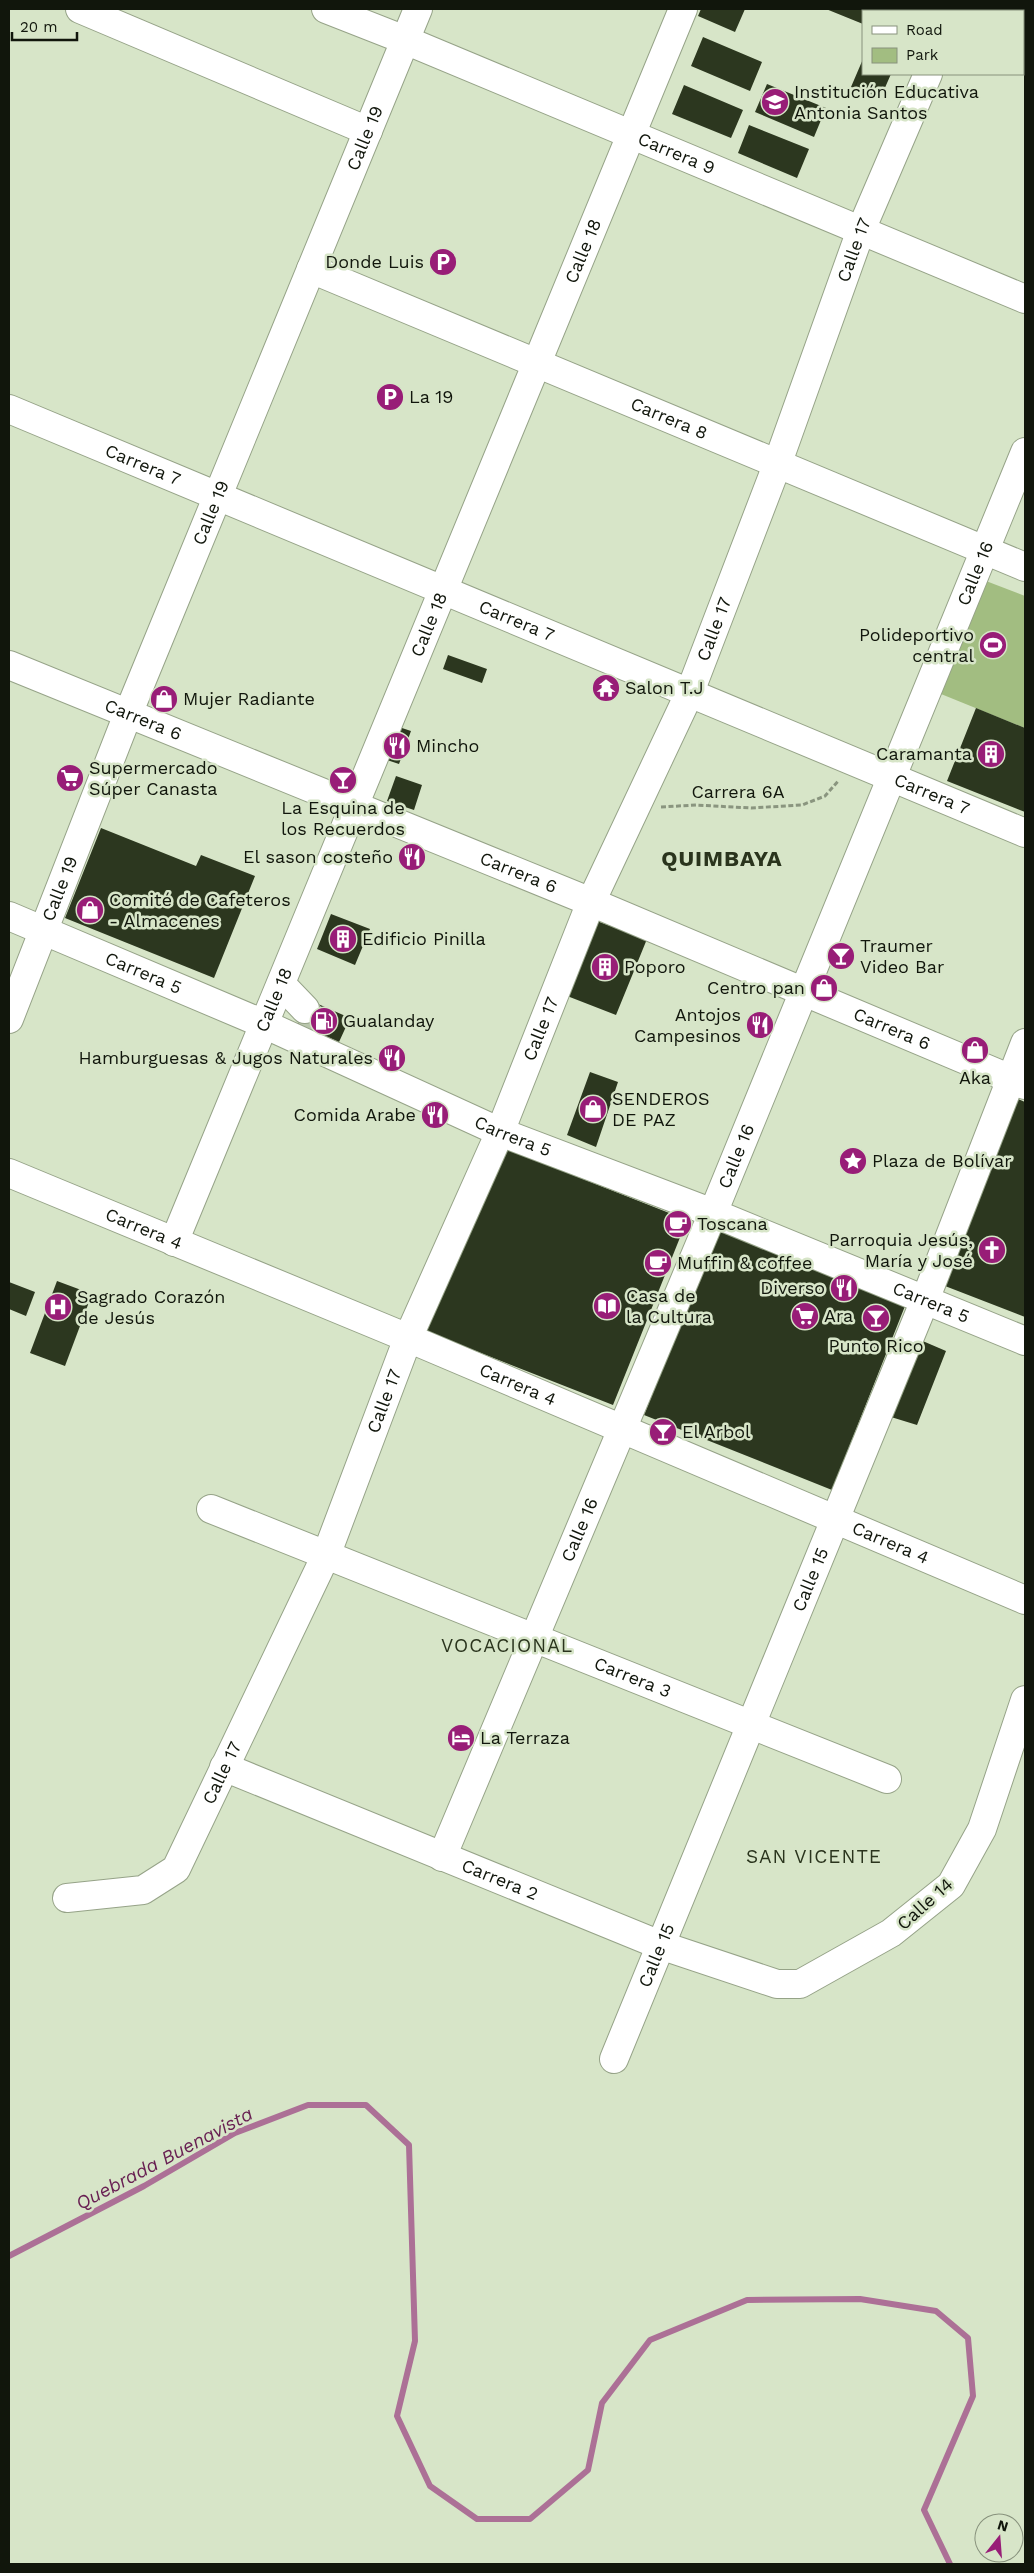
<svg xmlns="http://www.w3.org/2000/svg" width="1034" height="2573" font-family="'Work Sans',sans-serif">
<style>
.green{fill:#a2bd81}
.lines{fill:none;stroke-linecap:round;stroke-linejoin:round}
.stream{stroke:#ac7096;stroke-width:6}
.building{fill:#2c371f}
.minor-tunnel{stroke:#b9c6ac;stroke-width:28;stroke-dasharray:28 14;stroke-linecap:butt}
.minor-casing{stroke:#96a388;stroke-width:30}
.major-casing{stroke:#96a388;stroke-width:30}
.path{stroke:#8a957f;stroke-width:3;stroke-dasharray:5 2.5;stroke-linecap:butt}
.minor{stroke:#fff;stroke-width:28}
.major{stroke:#fff;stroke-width:28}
.labels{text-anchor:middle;stroke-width:5;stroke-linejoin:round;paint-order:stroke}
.poi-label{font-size:18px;fill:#11160c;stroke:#d7e5c8;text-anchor:start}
.street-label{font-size:18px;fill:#11160c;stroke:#d7e5c8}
.neighbourhood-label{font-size:19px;letter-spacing:1px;fill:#2a341d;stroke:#d7e5c8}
.water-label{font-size:19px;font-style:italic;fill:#671e51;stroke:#d7e5c8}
.district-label{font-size:22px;font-weight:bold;letter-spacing:1px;fill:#2a341d;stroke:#d7e5c8}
</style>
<rect width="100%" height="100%" fill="#d7e5c8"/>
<path class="green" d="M986,581L1025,596V728L941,694Z"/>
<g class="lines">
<path class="stream" d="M9,2256L144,2186L235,2133L308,2105H366L409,2145L415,2341L397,2416L430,2486L477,2519H530L588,2470L602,2403L650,2340L747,2300L860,2299L936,2311L968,2338L973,2396L924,2510L950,2564"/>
</g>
<path class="building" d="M701,9H745L735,32L698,16Z
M826,9H889L888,11H863V24Z
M703,37L762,62L750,91L691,66Z
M863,59V74H891L880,99L851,87Z
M767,84L826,108L814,137L755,112Z
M684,85L743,110L731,138L672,114Z
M749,125L809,149L797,178L738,153Z
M448,655L487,669L482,683L443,669Z
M976,708L1025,728V812L947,781Z
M396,726L411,731L399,764L384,759Z
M396,776L422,785L414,810L387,801Z
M101,828L196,866L201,855L255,876L214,978L65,918Z
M331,914L370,929L355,965L317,949Z
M594,920L647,939L616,1015L562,994Z
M309,1000L350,1018L339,1042L298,1024Z
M590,1072L618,1082L596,1147L567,1135Z
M1018,1099L1025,1102V1317L945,1286Z
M499,1146L687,1220L613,1405L425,1331Z
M720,1227L907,1301L832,1490L644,1415Z
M57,1281L92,1294L65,1366L30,1353Z
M9,1282L35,1292L26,1316L9,1309Z
M918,1339L946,1351L917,1425L891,1417Z"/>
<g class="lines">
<path class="minor-tunnel" d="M305,1009L327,1037"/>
<defs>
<g id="minor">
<path d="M80,9L368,131"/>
<path id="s1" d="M326,9L405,40L1025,299"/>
<path d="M958,9L964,11"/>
<path d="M1023,35L1025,37"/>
<path id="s2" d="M311,269L1025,567"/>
<path id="s3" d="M9,916L264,1024L500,1132L713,1213L1025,1341"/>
<path d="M281,984L305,1009"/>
<path id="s4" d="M9,1019L128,714L418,9"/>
<path id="s5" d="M9,1173L408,1338L1025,1600"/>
<path id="s6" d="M174,1242L683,9"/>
<path id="s7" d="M211,1509L887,1779"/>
<path id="s8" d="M224,1767L660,1945L777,1984H800L891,1933L951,1885L982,1829L1025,1700"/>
<path id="s9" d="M442,1857L713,1213L1025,452"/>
<path id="s10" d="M67,1898L143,1890L176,1869L327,1553L408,1338L500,1132L591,902L690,692L777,465L861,230L928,74"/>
<path id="s11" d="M614,2059L925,1300L1025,1043"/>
</g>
<g id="major">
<path id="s12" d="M9,409L1025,833"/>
<path id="s13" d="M9,665L591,902L1025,1085"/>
</g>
</defs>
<use href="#minor" class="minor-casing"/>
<use href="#major" class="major-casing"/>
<path class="path" d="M661,807L696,805L751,808L802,805L825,796L839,780"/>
<use href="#minor" class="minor"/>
<use href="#major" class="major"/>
</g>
<defs>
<symbol id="school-disc" viewBox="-11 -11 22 22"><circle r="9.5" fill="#981d77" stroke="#d7e5c8"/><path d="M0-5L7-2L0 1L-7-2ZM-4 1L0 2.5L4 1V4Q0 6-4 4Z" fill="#fff"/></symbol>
<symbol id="parking-disc" viewBox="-11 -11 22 22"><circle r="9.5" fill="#981d77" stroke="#d7e5c8"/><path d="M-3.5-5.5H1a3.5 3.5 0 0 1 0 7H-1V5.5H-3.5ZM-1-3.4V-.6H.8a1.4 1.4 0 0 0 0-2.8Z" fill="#fff"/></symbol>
<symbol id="stadium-disc" viewBox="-11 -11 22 22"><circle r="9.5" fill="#981d77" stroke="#d7e5c8"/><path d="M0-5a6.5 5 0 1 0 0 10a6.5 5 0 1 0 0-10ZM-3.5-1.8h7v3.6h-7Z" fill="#fff"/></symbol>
<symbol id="temple-disc" viewBox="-11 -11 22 22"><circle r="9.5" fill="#981d77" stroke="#d7e5c8"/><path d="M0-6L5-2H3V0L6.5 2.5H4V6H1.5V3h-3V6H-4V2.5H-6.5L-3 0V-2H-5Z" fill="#fff"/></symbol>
<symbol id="shop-disc" viewBox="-11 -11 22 22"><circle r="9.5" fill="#981d77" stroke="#d7e5c8"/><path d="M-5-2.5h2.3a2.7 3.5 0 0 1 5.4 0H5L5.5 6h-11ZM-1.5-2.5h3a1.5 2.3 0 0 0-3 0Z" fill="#fff"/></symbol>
<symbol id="restaurant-disc" viewBox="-11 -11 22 22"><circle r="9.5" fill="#981d77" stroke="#d7e5c8"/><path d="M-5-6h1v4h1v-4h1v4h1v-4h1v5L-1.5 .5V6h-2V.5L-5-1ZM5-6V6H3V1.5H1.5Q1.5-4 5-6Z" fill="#fff"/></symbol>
<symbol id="building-disc" viewBox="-11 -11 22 22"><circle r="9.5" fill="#981d77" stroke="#d7e5c8"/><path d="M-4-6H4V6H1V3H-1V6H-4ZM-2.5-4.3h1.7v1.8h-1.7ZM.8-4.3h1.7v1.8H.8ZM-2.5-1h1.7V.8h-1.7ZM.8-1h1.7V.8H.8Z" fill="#fff"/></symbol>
<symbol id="supermarket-disc" viewBox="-11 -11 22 22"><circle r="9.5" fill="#981d77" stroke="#d7e5c8"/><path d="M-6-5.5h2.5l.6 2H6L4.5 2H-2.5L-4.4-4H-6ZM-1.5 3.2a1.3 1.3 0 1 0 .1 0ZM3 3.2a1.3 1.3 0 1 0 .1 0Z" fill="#fff"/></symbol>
<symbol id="bar-disc" viewBox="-11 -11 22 22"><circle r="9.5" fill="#981d77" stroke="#d7e5c8"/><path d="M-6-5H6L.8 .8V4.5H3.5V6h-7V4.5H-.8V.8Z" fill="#fff"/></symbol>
<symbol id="fuel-disc" viewBox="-11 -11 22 22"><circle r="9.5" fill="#981d77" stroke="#d7e5c8"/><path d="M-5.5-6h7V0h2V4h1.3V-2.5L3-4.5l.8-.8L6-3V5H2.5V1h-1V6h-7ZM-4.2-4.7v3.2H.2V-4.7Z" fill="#fff"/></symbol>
<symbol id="sight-disc" viewBox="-11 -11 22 22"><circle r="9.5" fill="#981d77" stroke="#d7e5c8"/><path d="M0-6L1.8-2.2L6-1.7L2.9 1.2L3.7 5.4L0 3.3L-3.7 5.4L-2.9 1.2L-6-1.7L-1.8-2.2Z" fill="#fff"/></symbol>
<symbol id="cafe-disc" viewBox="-11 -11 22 22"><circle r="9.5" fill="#981d77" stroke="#d7e5c8"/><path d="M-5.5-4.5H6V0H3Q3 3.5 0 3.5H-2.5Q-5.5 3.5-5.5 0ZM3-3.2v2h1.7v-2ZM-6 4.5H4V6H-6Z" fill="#fff"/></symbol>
<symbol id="church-disc" viewBox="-11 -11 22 22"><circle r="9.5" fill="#981d77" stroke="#d7e5c8"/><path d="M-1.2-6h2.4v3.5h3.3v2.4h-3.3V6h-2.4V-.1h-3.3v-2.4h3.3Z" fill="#fff"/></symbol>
<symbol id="library-disc" viewBox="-11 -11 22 22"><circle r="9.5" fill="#981d77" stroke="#d7e5c8"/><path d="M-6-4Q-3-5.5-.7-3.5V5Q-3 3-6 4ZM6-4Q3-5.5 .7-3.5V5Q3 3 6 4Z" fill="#fff"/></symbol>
<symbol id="hospital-disc" viewBox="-11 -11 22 22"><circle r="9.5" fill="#981d77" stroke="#d7e5c8"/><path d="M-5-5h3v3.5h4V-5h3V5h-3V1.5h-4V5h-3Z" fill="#fff"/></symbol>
<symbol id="hotel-disc" viewBox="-11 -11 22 22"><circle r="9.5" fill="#981d77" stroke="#d7e5c8"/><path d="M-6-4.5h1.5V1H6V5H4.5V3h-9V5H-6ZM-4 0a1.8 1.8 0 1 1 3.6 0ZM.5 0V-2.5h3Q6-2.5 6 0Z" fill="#fff"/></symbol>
</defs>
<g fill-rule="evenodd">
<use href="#school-disc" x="759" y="86" width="32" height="32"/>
<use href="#parking-disc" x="427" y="246" width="32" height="32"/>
<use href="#parking-disc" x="374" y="381" width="32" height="32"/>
<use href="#stadium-disc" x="977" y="629" width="32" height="32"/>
<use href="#temple-disc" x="590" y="672" width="32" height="32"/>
<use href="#shop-disc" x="148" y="683" width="32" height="32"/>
<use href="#restaurant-disc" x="381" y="730" width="32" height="32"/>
<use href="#building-disc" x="975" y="738" width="32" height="32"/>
<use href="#supermarket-disc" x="54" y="762" width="32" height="32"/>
<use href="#bar-disc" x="327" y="764" width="32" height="32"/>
<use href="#restaurant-disc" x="396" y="841" width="32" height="32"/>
<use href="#shop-disc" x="74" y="894" width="32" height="32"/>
<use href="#building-disc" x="327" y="923" width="32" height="32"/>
<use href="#bar-disc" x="825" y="940" width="32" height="32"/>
<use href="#building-disc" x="589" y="951" width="32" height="32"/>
<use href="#shop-disc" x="808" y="972" width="32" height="32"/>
<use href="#fuel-disc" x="308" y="1005" width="32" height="32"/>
<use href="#restaurant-disc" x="744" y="1009" width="32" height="32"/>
<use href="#shop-disc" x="959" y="1034" width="32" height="32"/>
<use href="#restaurant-disc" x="376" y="1042" width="32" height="32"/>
<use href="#shop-disc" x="577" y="1093" width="32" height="32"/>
<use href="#restaurant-disc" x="419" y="1099" width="32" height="32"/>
<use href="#sight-disc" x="837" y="1145" width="32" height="32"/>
<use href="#cafe-disc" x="662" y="1208" width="32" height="32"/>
<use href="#church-disc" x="976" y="1234" width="32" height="32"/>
<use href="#cafe-disc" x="642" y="1247" width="32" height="32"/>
<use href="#restaurant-disc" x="828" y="1272" width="32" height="32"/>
<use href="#library-disc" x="591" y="1290" width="32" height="32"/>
<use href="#hospital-disc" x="42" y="1291" width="32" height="32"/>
<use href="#supermarket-disc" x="789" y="1300" width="32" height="32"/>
<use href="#bar-disc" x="860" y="1302" width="32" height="32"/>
<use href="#bar-disc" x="647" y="1416" width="32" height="32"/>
<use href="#hotel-disc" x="445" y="1722" width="32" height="32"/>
</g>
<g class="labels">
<g class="poi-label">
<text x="794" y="98">Institución Educativa<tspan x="794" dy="21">Antonia Santos</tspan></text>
<text x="424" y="268" text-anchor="end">Donde Luis</text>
<text x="409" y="403">La 19</text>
<text x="974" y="641" text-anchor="end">Polideportivo<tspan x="974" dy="21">central</tspan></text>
<text x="625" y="694">Salon T.J</text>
<text x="183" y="705">Mujer Radiante</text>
<text x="416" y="752">Mincho</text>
<text x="972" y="760" text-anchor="end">Caramanta</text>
<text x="89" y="774">Supermercado<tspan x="89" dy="21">Súper Canasta</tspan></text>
<text x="343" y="814" text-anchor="middle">La Esquina de<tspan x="343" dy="21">los Recuerdos</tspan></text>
<text x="393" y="863" text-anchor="end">El sason costeño</text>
<text x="109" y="906">Comité de Cafeteros<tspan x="109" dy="21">- Almacenes</tspan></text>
<text x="362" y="945">Edificio Pinilla</text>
<text x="860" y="952">Traumer<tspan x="860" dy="21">Video Bar</tspan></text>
<text x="624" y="973">Poporo</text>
<text x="805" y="994" text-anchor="end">Centro pan</text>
<text x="741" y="1021" text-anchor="end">Antojos<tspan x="741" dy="21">Campesinos</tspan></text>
<text x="343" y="1027">Gualanday</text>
<text x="373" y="1064" text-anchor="end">Hamburguesas &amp; Jugos Naturales</text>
<text x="975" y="1084" text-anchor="middle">Aka</text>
<text x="612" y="1105">SENDEROS<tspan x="612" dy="21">DE PAZ</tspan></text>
<text x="416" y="1121" text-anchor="end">Comida Arabe</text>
<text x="872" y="1167">Plaza de Bolívar</text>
<text x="697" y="1230">Toscana</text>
<text x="973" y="1246" text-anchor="end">Parroquia Jesús,<tspan x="973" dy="21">María y José</tspan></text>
<text x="677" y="1269">Muffin &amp; coffee</text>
<text x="825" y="1294" text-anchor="end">Diverso</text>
<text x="626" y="1302">Casa de<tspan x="626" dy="21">la Cultura</tspan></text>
<text x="77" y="1303">Sagrado Corazón<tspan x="77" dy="21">de Jesús</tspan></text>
<text x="824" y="1322">Ara</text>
<text x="876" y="1352" text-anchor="middle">Punto Rico</text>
<text x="682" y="1438">El Arbol</text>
<text x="480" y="1744">La Terraza</text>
</g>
<g class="street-label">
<text dy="6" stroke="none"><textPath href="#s4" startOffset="950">Calle 19</textPath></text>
<text dy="6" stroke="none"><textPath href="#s1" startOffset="379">Carrera 9</textPath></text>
<text dy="6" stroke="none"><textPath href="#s6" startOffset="1072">Calle 18</textPath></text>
<text dy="6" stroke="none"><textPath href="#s10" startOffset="1872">Calle 17</textPath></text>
<text dy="6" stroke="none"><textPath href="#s2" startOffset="388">Carrera 8</textPath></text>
<text dy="6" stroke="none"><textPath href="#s12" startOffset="145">Carrera 7</textPath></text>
<text dy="6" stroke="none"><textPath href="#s4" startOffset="545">Calle 19</textPath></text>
<text dy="6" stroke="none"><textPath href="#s9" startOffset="1390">Calle 16</textPath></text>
<text dy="6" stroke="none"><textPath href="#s12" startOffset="550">Carrera 7</textPath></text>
<text dy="6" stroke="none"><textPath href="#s6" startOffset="668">Calle 18</textPath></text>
<text dy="6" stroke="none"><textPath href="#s10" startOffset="1468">Calle 17</textPath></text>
<text dy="6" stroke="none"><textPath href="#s13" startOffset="145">Carrera 6</textPath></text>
<text x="738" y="798">Carrera 6A</text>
<text dy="6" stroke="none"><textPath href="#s12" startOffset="1000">Carrera 7</textPath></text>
<text dy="6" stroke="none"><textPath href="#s13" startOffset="550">Carrera 6</textPath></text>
<text dy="6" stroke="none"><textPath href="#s4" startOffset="140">Calle 19</textPath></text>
<text dy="6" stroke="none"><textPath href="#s3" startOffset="146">Carrera 5</textPath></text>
<text dy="6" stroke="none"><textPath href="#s6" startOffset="262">Calle 18</textPath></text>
<text dy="6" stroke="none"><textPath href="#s10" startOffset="1032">Calle 17</textPath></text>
<text dy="6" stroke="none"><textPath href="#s13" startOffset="955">Carrera 6</textPath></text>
<text dy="6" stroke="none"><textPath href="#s3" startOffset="550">Carrera 5</textPath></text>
<text dy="6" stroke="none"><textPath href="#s9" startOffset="760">Calle 16</textPath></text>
<text dy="6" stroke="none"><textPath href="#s5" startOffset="146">Carrera 4</textPath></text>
<text dy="6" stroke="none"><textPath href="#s3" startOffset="1000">Carrera 5</textPath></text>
<text dy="6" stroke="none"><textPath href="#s5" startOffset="551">Carrera 4</textPath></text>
<text dy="6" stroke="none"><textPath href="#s10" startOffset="628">Calle 17</textPath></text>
<text dy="6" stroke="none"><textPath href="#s9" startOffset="355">Calle 16</textPath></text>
<text dy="6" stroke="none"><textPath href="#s5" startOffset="956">Carrera 4</textPath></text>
<text dy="6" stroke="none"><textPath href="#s11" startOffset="518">Calle 15</textPath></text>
<text dy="6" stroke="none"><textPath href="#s7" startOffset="454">Carrera 3</textPath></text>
<text dy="6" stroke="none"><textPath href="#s10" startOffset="222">Calle 17</textPath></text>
<text dy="6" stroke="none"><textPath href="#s8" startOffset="298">Carrera 2</textPath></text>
<text transform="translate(925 1904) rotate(-42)" y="6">Calle 14</text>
<text dy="6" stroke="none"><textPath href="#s11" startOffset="112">Calle 15</textPath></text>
</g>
<g class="neighbourhood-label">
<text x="507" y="1652">VOCACIONAL</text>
<text x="814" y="1863">SAN VICENTE</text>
</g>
<g class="water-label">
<text transform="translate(164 2158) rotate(-28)" y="7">Quebrada Buenavista</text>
</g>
<g class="district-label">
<text x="722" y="866">QUIMBAYA</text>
</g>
</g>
<rect width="1034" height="2573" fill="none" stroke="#11160c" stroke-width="20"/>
<rect x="862" y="10" width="162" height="65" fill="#d7e5c8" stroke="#88927d"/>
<rect x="872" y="26" width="25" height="8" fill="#ffffff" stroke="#88927d"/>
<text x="906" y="35" font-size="15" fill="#11160c">Road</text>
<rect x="872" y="48" width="25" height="15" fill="#a2bd81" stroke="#88927d"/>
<text x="906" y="60" font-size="15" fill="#11160c">Park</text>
<g transform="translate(999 2538) rotate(17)"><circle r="24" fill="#d7e5c8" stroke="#88927d"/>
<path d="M0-4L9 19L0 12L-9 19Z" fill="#981d77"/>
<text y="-8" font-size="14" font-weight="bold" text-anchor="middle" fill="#11160c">N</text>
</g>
<path d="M12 32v8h65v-8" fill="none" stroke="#11160c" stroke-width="2.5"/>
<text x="20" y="32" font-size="15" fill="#11160c" stroke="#d7e5c8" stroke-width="4" paint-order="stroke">20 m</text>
</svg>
